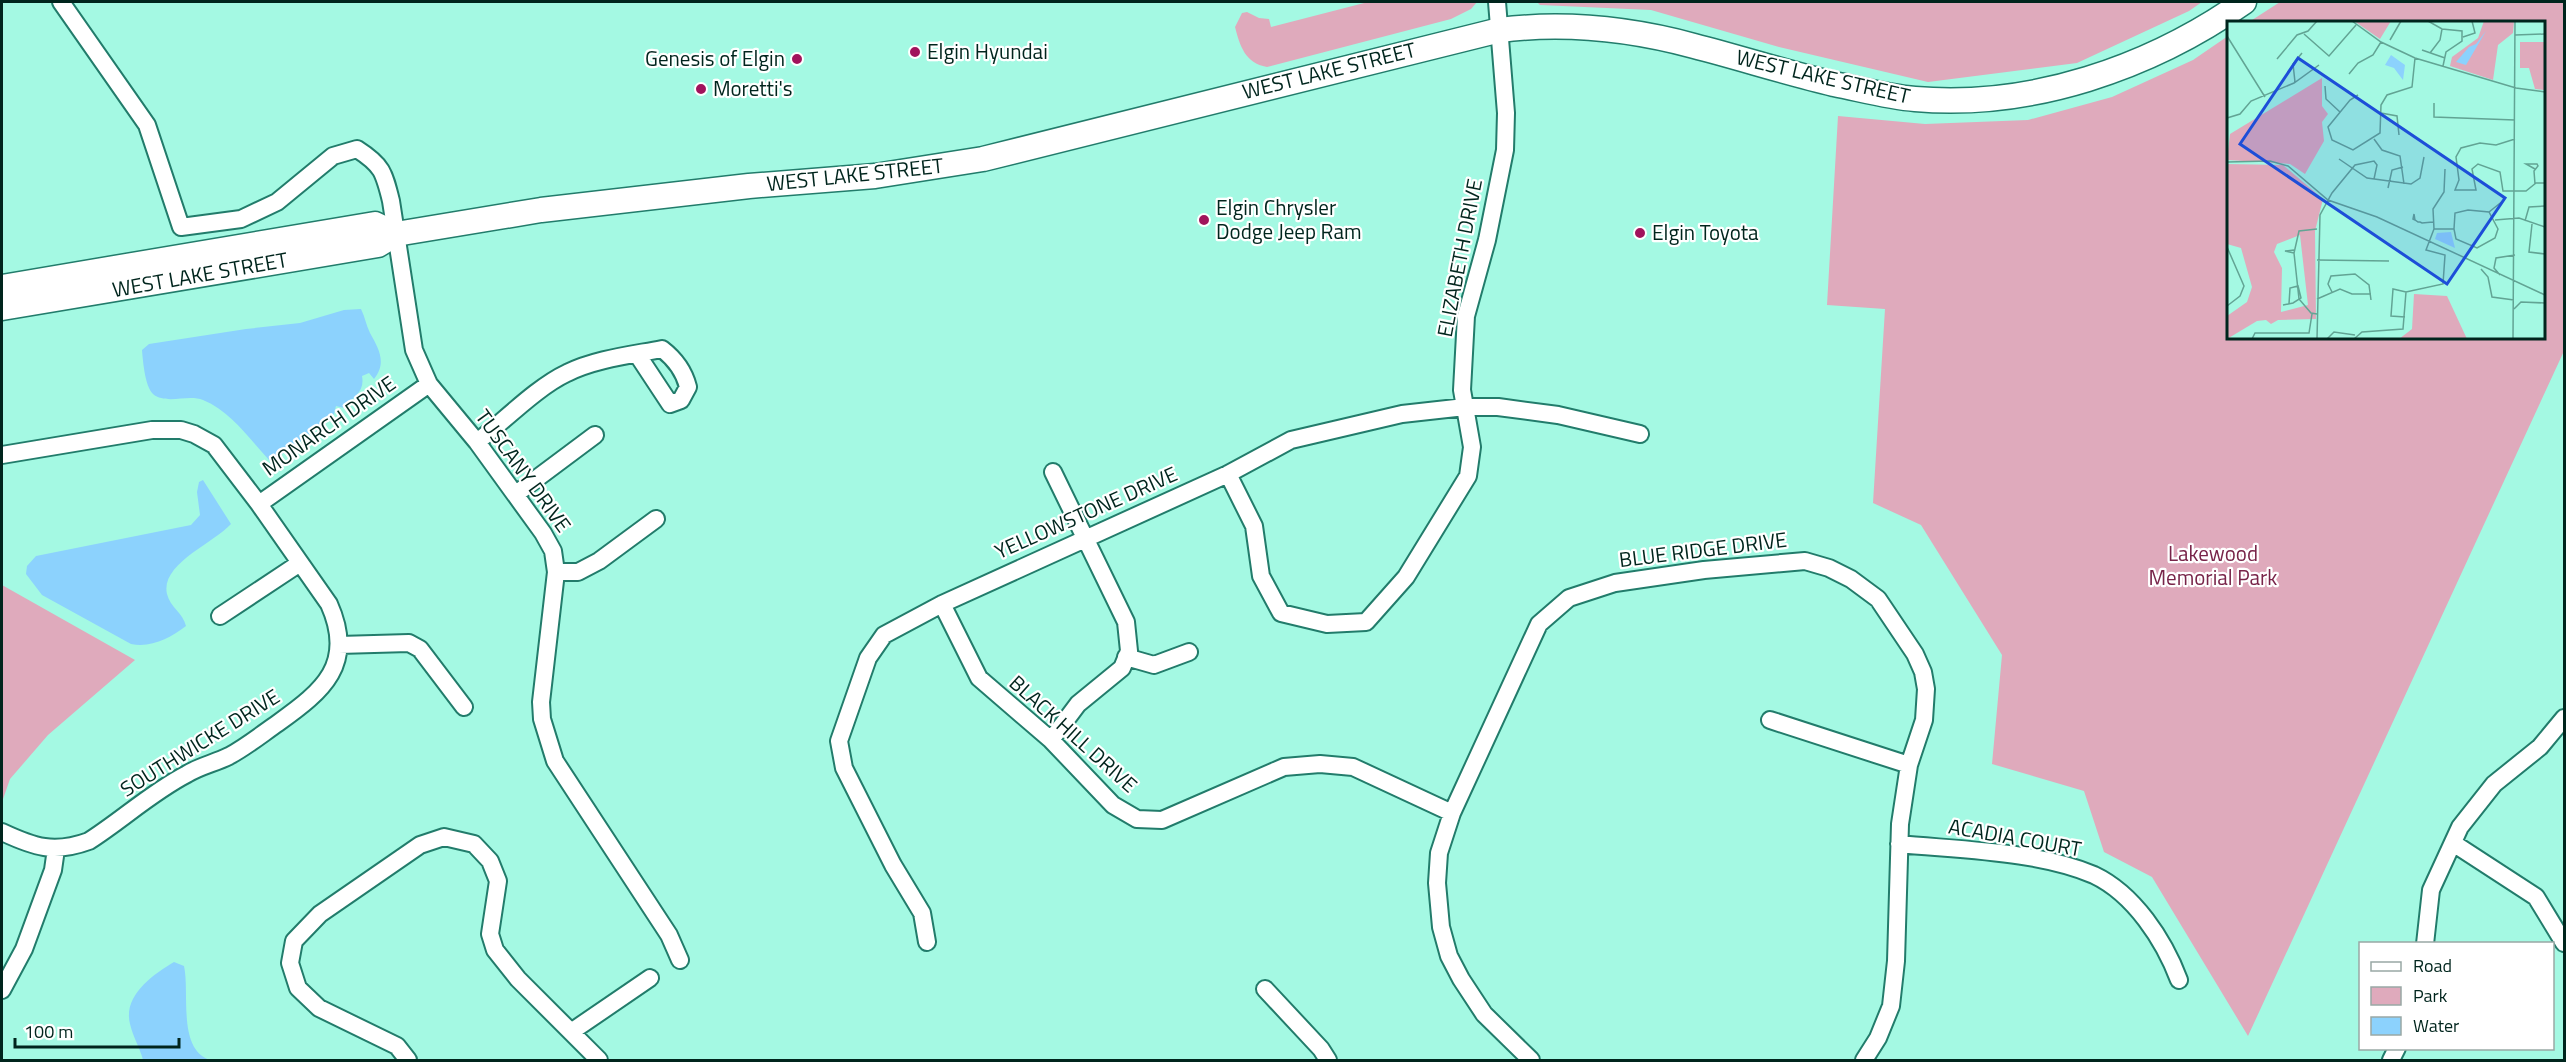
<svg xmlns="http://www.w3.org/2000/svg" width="2566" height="1062" font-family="'Titillium Web',sans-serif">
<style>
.green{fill:#dfaabc}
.water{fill:#8cd2fd}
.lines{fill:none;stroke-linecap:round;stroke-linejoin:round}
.minor-casing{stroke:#227c6b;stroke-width:20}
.highway-casing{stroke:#227c6b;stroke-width:27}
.minor{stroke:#fff;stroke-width:16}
.highway{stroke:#fff;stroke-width:24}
.poi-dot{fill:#a1135c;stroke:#fff;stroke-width:2}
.labels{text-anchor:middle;stroke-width:4.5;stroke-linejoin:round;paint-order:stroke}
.poi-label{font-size:21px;fill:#00251d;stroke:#fff;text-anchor:start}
.street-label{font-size:21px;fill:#00251d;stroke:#fff}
.park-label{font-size:21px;fill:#782449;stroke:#fff}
.inset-road{fill:none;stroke:#62a494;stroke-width:1.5}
.view{fill:#1d4ed8;fill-opacity:0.15;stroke:#1d4ed8;stroke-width:3}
.inset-edge{fill:none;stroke:#00251d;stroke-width:3}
</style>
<rect width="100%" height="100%" fill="#a4f9e3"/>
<path class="green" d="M1368,2H1477L1471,9L1451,19L1267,67C1245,63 1240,46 1235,27L1242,13L1247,12L1259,18L1269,19L1271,27Z
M1537,2H2202L2189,11L2077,63L1928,82L1779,47L1651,10L1540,5Z
M2280,2H2564V351L2248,1036L2152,877L2104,852L2084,791L1992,764L2002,655L1921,525L1873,503L1885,309L1827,305L1838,116L1925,124L2028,120L2112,97L2193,60L2228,36V338H2544V22H2249Z
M2,585L135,660L48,735L10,779L2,802Z"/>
<path class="water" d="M361,309C365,317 366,325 370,333C379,349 387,363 374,379L369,373L362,376C365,392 354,396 344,408L336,406L334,414C313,431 294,449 270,461C249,439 232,412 203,400C188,394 166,405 153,394C145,386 143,362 142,350L149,344L246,329L300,323L344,310Z
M203,480L231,524C214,543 160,564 167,594C170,607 183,613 186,626C170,638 152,648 131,644L42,595L26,574L27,566L36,556L191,525L200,515L197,492L199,482Z
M174,962L184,966C190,993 177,1049 210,1060H143C140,1048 133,1037 130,1024C123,996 152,975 174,962Z"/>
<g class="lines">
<defs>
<path id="minor" d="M61,2L147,125L181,227L241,219L277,202L333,156L357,149C382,165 384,172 391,201L414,350L429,384L477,442L543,533L553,551L556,572L541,702L542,719L555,761L669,935L680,960
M477,442C504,421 537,387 567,373C595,359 631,355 662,349C675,359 684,371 688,387L681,400L670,404L637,354
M2,455L152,430H181L194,434L214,445L259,504L429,384
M1228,474L1254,526L1261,576L1281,613L1327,624L1366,622L1406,577L1468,476L1472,447L1462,390L1466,316L1487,240L1505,150L1506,113L1497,2
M516,494L595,435
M556,572H578L599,561L656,519
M942,604L979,678L1051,740L1113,805L1137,819L1162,820L1284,767L1320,764L1353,767L1452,813
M220,616L300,563
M339,645L409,643L420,649L464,707
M1126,657L1154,665L1189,652
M1770,720L1909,765
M1051,740L1078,704L1122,668L1129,651L1126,622L1053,472
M2,832C34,847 54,854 89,841C122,820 152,792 187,774C200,766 215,763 229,756C246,747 262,734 278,723C323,691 356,664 329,604L259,504
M2453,843L2536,897L2564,943
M1899,844C1959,850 2039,851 2094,875C2134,894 2164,940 2179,980
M927,942L922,913L893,865L844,768L839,741L868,658L884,635L942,604L1228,474L1291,440L1402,414L1465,407H1498L1558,415L1640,434
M2425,944L2431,890L2460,827L2494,784L2540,747L2564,718
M1265,989L1321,1049L1328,1060
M2,990L24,949L53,870L56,849
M571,1032L650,978
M408,1060L397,1046L319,1008L298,988L290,963L294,941L320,914L420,845L444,837L474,844L490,861L498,881L490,934L495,950L518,979L599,1060
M1531,1060L1484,1014L1461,979L1449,956L1441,927L1437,883L1439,853L1452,813L1539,624L1569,598L1615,583L1704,570L1805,561L1829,568L1851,579L1878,599L1915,654L1923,672L1926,689L1924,720L1909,765L1900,824L1896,961L1891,1006L1878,1038L1864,1060
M2391,1060L2397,1048"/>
<path id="highway" d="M2,287L375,224L396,234
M2,308L378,245L396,234L541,210L749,186L875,176L983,159L1500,30C1564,22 1631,29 1694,46C1741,58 1787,73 1834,84C1860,89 1888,97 1915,99C2031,109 2150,68 2244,2"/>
</defs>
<use href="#minor" class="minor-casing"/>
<use href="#highway" class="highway-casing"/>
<use href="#minor" class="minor"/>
<use href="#highway" class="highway"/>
</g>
<g class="poi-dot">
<circle cx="915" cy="52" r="6"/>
<circle cx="797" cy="59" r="6"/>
<circle cx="701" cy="89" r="6"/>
<circle cx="1204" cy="220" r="6"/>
<circle cx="1640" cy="233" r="6"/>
</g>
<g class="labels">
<g class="poi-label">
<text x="927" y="59">Elgin Hyundai</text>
<text x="785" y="66" text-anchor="end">Genesis of Elgin</text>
<text x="713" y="96">Moretti's</text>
<text x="1216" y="215">Elgin Chrysler<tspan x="1216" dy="24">Dodge Jeep Ram</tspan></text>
<text x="1652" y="240">Elgin Toyota</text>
</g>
<g class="street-label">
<text transform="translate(1329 71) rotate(-14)" y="7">WEST LAKE STREET</text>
<text transform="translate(1823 77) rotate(13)" y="7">WEST LAKE STREET</text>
<text transform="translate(855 175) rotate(-6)" y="7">WEST LAKE STREET</text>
<text transform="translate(1460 258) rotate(-79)" y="7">ELIZABETH DRIVE</text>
<text transform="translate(200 275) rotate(-10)" y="7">WEST LAKE STREET</text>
<text transform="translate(329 426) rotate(-35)" y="7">MONARCH DRIVE</text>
<text transform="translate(523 471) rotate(54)" y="7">TUSCANY DRIVE</text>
<text transform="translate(1086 513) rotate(-24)" y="7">YELLOWSTONE DRIVE</text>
<text transform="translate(1703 550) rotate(-7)" y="7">BLUE RIDGE DRIVE</text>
<text transform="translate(1073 734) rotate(42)" y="7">BLACK HILL DRIVE</text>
<text transform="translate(200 743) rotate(-32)" y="7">SOUTHWICKE DRIVE</text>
<text transform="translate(2015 838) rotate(10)" y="7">ACADIA COURT</text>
</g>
<g class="park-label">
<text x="2213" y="561">Lakewood<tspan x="2213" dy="24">Memorial Park</tspan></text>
</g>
</g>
<g transform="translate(2227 21)">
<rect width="318" height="318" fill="#a4f9e3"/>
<path d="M127,0H164L153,18ZM257,0H287L286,12L271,24L266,59L223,45L225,36L251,17ZM293,21H318L317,69L308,68L302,47H293ZM95,57V85L101,93L95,101L97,120L78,153L63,143L0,139L3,113ZM0,143L56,144L96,178L88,210L89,298L51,299L44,303L39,299L30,300L0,318V295L20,281L25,266L14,227L0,223ZM73,214L81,284L54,291L55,247L47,231L50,223ZM187,273L220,275L240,318H172L185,308Z" fill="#dfaabc" fill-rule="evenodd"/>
<path d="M259,10L239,44L229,41L242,26L249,23ZM164,34L178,44L176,59L167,47L158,44ZM224,211L228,227L208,218L210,212Z" fill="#8cd2fd"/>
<path class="inset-road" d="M125,0L154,21L188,37L289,67L318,71M201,0L215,8L235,10V20L219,31L216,45M77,13L102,35L129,4M288,14L318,13M0,15L38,76M236,16L248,12L245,0M163,19L174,0M195,29L218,37M203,32L213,19L215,8M50,38L70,14L81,10L90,0M122,53L131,42L146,34L154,21M68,61L66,43L75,32M98,65L99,78L113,91M131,74L123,79L101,106L105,119L126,129L153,112L154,84L160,74L185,66L188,37M207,82V96L288,99M154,92L170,95L172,114M0,97L13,93L24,80L67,62L92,44M147,118L155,129L173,135L177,163M288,118L269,124L253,122L234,127L229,136L232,159L228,169H249L245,148L251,143L273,151L276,170H299L309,162H318M112,138L140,157L184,163L193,157L197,136M0,141L43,140L61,145L101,179L150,196L318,274M308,148L299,143H310L311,145L307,150L308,163M161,167L165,149L176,146M262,191L277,179M188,199L187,193L186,198L188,199L191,201H193L195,202L206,201M268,199L292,197L318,206M298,200L302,186L318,185M305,203L302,231L318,233M90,208L72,210L67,232L72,278L84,292L90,293M207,208H227L229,218L250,227L268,217L271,208L262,191L241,189L228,192L227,208M0,226L17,265L13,275L0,285M67,232L58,230L67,229M90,239L162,240M254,248L261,256L265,276L287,279M273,254L267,247L269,237L288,234M105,271L101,263L104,255L128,253L142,264L144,279M90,278L113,268L125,273H144M56,284L66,282L74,277L71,265L63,267L62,283M287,288L294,281L318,282M178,296L164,295L166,268L179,271L216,263L218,234L199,229L207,208L206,188L217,171L218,148M25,318L28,312H82L85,293M90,318L93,194L105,172L128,144L147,140L150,144L147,158M100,318L107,311L128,314M127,318L135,311L176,308L179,271M286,318L288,0"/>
<path class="view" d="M71,37L278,177L220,263L13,123Z"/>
<rect width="318" height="318" class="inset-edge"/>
</g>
<rect width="2566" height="1062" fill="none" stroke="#00251d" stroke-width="6"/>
<rect x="2359" y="942" width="195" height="108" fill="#ffffff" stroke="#99a8a5" stroke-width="1.5"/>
<rect x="2371" y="962" width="30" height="9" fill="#ffffff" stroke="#99a8a5" stroke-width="1.5"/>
<text x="2413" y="972" font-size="18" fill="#00251d">Road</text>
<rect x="2371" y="987" width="30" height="18" fill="#dfaabc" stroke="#99a8a5" stroke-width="1.5"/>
<text x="2413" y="1002" font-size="18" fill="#00251d">Park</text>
<rect x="2371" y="1017" width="30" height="18" fill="#8cd2fd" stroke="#99a8a5" stroke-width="1.5"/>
<text x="2413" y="1032" font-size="18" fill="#00251d">Water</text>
<path d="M15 1038v9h164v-9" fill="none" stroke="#00251d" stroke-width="3"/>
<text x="24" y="1038" font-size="18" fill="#00251d" stroke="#ffffff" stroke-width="4.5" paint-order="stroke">100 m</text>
</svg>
